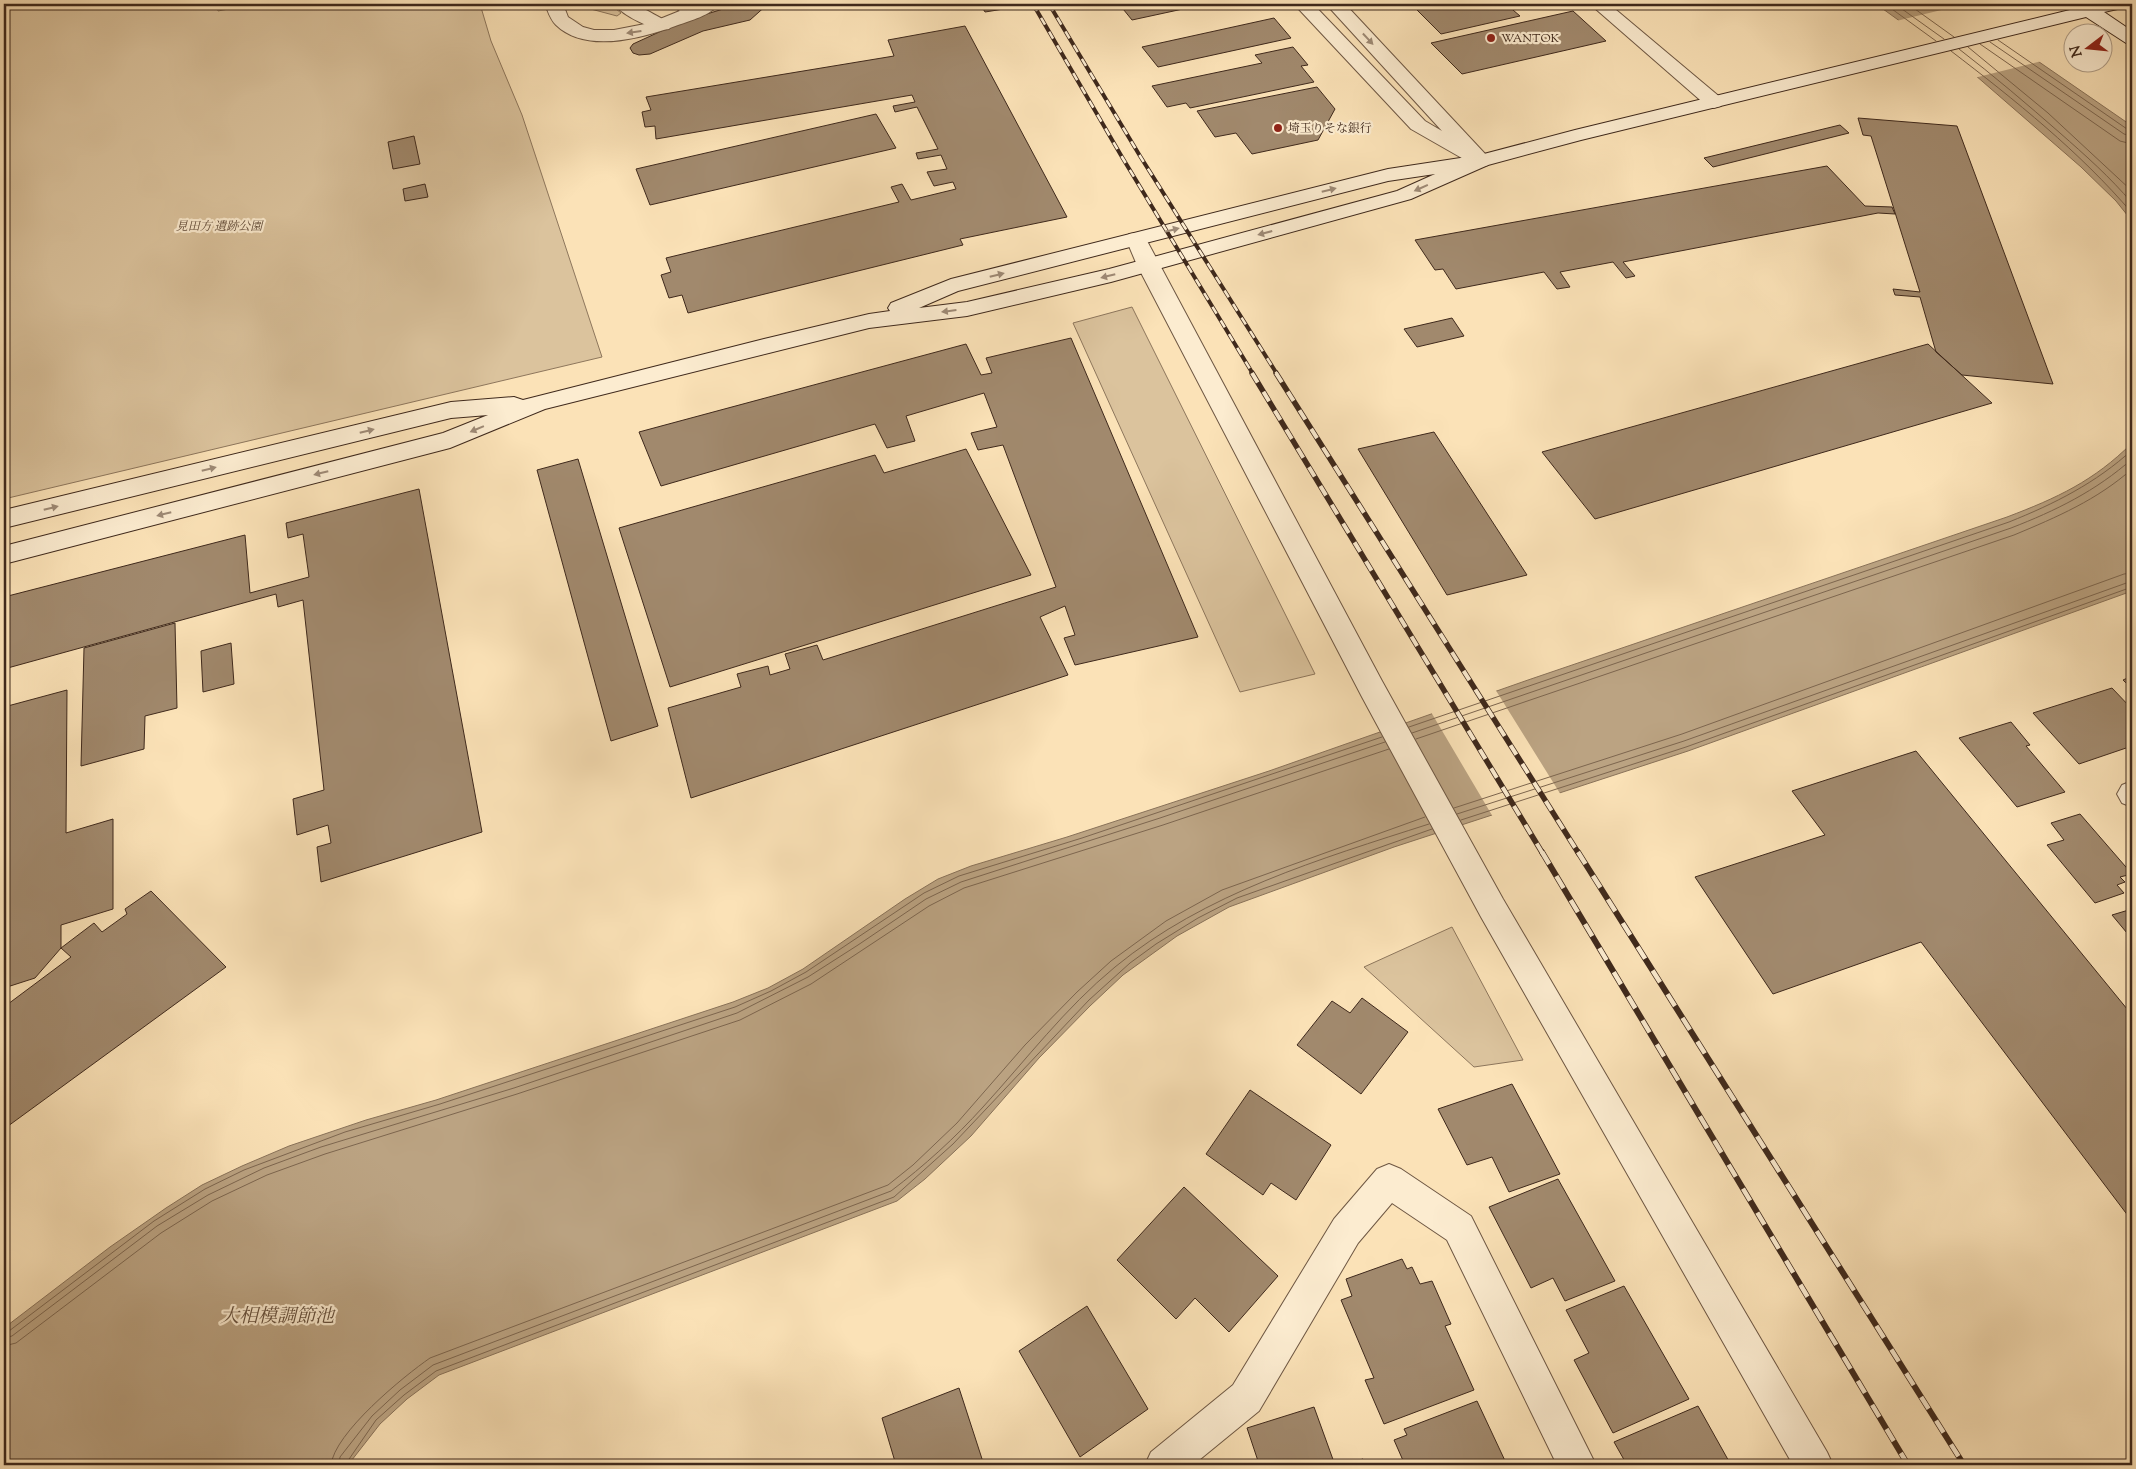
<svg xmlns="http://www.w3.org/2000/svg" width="2136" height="1469" font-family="'Sorts Mill Goudy','Noto Serif JP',serif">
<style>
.green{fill:#dbc39d;stroke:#8d765c}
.water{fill:#bba382;stroke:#897259}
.pier{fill:#fbe2b7}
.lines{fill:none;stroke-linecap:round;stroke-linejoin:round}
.shore{stroke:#7d664f;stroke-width:1}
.building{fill:#a1896d;stroke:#3f291c}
.lane-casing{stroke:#6e5743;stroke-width:2}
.street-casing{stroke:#6e5743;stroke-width:2}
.secondary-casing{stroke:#3f291c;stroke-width:2}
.lane{fill:#fcecd0;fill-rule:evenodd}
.street{fill:#fcecd0;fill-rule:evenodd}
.secondary{fill:#fcecd0;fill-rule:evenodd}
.rail-far2-casing{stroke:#3f291c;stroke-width:4}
.rail-far1-casing{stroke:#3f291c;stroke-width:5.5}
.rail-casing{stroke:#3f291c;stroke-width:6}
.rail-far2{stroke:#fcecd0;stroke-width:2.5;stroke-dasharray:8;stroke-linecap:butt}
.rail-far1{stroke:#fcecd0;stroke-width:4;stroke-dasharray:11;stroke-linecap:butt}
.rail{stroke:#fcecd0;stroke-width:4.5;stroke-dasharray:14;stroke-linecap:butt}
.oneway{fill:#9e8a76}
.poi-dot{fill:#8f2418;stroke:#fcecd0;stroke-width:2}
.labels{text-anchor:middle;stroke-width:4.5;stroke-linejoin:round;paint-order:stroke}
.far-poi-label{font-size:12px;fill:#3f291c;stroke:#fcecd0;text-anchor:start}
.far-park-label{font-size:12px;font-style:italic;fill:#5e4836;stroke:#fcecd0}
.near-water-label{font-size:19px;font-style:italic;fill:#644e3b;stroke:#fcecd0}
</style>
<rect width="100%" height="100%" fill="#fbe2b7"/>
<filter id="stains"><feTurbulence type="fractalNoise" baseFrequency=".004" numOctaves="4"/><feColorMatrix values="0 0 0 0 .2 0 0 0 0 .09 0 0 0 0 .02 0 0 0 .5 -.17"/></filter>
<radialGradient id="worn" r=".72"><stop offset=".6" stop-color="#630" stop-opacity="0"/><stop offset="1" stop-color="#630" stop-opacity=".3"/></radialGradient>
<path class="green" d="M4,4H217L218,11L255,4H480L491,41L522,115L602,357L4,499Z
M582,4H610L621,13L617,16L587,8Z
M1132,307L1315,674L1240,692L1073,323Z
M1452,927L1523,1060L1474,1067L1364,967Z"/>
<path class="water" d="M1876,4H1955L2132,126V221L2116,201L2081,167L1975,75Z
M2132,443V591L1688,751L1394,847L1229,907L1177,936L1123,975L1090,1006L1039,1058L971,1136L925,1179L897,1201L439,1375L407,1399L380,1424L348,1465H4V1328L110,1247L166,1208L202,1185L242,1166L289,1146L366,1120L436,1100L733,1002L768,988L803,969L905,899L938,879L971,866L1067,837L1269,771L1528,680L2007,517C2057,498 2094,481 2132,443Z"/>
<path class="pier" d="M1962,5L2009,38L2042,61L1974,78L1896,21Z
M1495,689L1561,795L1493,817L1431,712Z"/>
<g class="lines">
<path class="shore" d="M1885,4L1936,41
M1895,4L1944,39
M1908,4L1954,37
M1998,40L2127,129L2132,130
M1990,42L2124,134L2132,136
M1980,44L2120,141L2132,144
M1968,47L2048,113L2132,191
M1959,49C1994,76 2027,104 2060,133C2085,155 2110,177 2132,203
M1951,51C2015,100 2080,152 2132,213
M1409,727L2009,522C2054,504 2096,483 2132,450
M1412,733L2011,528C2055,511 2096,491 2132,459
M1416,739L2014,535C2057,517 2097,500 2132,469
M1454,808L1682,734L2124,574L2132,573
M1457,814L1684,741L2132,581
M1461,820L1686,747L2132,587
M4,1332L9,1331L154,1221L205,1189L244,1170L345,1132L440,1104L735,1007L771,991L806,972L924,893L959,876L1082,838L1382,737
M4,1338L12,1336L157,1226L208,1195L264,1168L321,1147L514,1088L737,1013L808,977L858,945L926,899L961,882L1160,818L1385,742
M4,1346L16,1343L161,1233L212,1201L267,1175L325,1154L517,1094L740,1020L811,984L929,906L964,888L1163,825L1389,749
M331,1465C334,1433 404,1376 430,1358L888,1185L913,1165L957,1123L1025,1045L1077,992L1111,961L1166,921L1222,890L1425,817
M339,1465L340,1457L372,1416L400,1390L433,1365L891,1191C924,1166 955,1138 983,1107C1026,1060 1065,1008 1115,967C1205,893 1320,859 1429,824
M345,1465L376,1420L404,1395L436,1371L894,1197L953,1144L1089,1000L1130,963L1156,944L1198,918L1237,898L1432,829"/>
</g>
<path class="building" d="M741,4H768L750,20L703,31L650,54L639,55L633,53L630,48L633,44L681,22L723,9L739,8Z
M980,4H1035L985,12Z
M1119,4H1206L1132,20Z
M1416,4H1506L1520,16L1441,34L1412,5Z
M1573,11L1606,41L1462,74L1431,43Z
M1274,18L1291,38L1158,67L1142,47Z
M965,26L1067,217L960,239L963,245L688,313L682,295L669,298L661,275L671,272L666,258L899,202L891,187L902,184L911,200L956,189L953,182L934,186L927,172L947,169L941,155L918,159L916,153L938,149L917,107L895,112L893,106L915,102L912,95L656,139L655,126L645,127L642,112L651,110L646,97L894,56L888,40Z
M1293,47L1308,65L1301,66L1314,82L1190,108L1186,103L1167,107L1152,86L1262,63L1255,55Z
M1317,87L1335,109L1318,140L1252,154L1236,133L1215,137L1197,111Z
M876,114L896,148L650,205L636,169Z
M1858,118L1957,126L2053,384L1962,375L1936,352L1920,297L1895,295L1893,289L1920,292L1871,136L1863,135Z
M1840,125L1849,133L1713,167L1704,158Z
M414,136L420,164L393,169L388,142Z
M1827,166L1865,206L1892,207L1895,214L1878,213L1623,262L1635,276L1626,278L1613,262L1560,272L1570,287L1557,289L1544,272L1456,289L1443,269L1435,270L1415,240Z
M425,184L428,197L405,201L403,189Z
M1452,318L1464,336L1417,347L1404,329Z
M1071,338L1198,637L1075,665L1064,638L1075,635L1065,606L1040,617L1068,675L691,798L668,708L741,687L737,674L768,666L770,675L790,669L785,654L817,645L823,660L1056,587L1003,445L978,450L971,433L997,427L984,393L906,416L915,441L887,448L875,424L661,486L639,432L966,344L981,375L992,373L986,358Z
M1928,344L1992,403L1595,519L1542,452Z
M1434,432L1527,575L1447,595L1358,449Z
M966,449L1031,575L670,687L619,528L875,455L884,473Z
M578,459L658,726L611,741L537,470Z
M419,489L482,832L321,882L317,847L331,843L328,825L297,835L293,799L324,790L303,600L278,607L276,594L4,669V597L245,535L250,593L309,577L303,534L288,538L286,523Z
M175,623L177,708L145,716L144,749L81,766L84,648Z
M231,643L234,684L203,692L201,651Z
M2132,676V689L2123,680Z
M2112,688L2132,709V746L2079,764L2033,713Z
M67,690L66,833L113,819V909L61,925V948L35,978L4,988V707Z
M2011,722L2030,745L2026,746L2065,792L2017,807L1959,738Z
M1916,751L2132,1015V1221L1921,942L1773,994L1695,877L1825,835L1792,791Z
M2080,814L2132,874L2120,877L2125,882L2117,885L2124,893L2095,903L2047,845L2064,840L2051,823Z
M151,891L226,967L4,1129V1007L71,957L61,948L94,923L102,932L127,914L125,909Z
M2132,909V939L2112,915Z
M1362,998L1408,1032L1361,1094L1297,1045L1332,1001L1350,1013Z
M1512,1084L1560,1174L1509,1192L1492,1157L1467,1165L1438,1109Z
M1250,1090L1331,1145L1296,1200L1271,1183L1263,1195L1206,1154Z
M1558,1179L1615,1281L1565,1301L1553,1278L1531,1288L1489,1207Z
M1184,1187L1278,1276L1229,1332L1195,1298L1176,1319L1117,1260Z
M1402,1259L1407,1269L1412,1267L1420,1284L1432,1281L1451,1324L1445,1326L1474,1390L1384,1424L1365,1380L1374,1378L1341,1300L1352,1296L1346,1279Z
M1624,1286L1689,1399L1613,1433L1574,1360L1589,1353L1566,1310Z
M1087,1306L1148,1409L1080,1457L1019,1351Z
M959,1388L984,1465H896L882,1418Z
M1477,1401L1507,1465H1405L1394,1440L1407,1435L1404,1429Z
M1698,1406L1731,1465H1627L1614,1442Z
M1314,1407L1335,1465H1243L1258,1461L1247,1428Z
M1363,1459L1365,1465H1342Z"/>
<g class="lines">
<defs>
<path id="lane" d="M614,4C620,4 628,2 634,4C637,5 671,23 672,25L669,29C655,32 623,16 614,4Z
M672,4C683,3 699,1 706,11L703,15C694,17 678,13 672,4Z"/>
<path id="street" d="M545,4H563L568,17L583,27L594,30H614L650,23L697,4H719C711,15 690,21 678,25C643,38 586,54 556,25C550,19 548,11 545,4Z
M1294,4H1313L1425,121L1442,131L1326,4H1345L1488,157L1491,161L1488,165L1481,167L1474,165L1411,129Z
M1590,4H1609L1721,98L1723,102L1721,106L1714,108L1707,106Z
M1136,233L1143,234L1146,239L1382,681L1503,899L1827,1452L1833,1465H1793L1481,917L1362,697L1137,265L1126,239L1129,234Z
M2132,781V807L2122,803L2117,794L2122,785Z
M1389,1164L1401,1169L1471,1216L1596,1465H1557L1447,1240L1392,1203L1358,1243L1259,1411L1193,1465H1145L1151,1452L1233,1385L1334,1219L1377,1169Z"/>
<path id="secondary" d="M2070,4H2125L2122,8L2104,12L2132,31V44L2126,43L2086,17L1581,140L1488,165L1411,199L1111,282L967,316L869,328L545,409L450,448L4,564V546L443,433L488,415L451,418L4,528V510L451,402L514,397L523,400L764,339L869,314L890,311L888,308L891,303L951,279L1388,169L1480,155L1575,130L2074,9ZM1435,174L1397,191L1109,269L967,302L919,308L958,291L1388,181Z"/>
</defs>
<use href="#lane" class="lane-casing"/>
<use href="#street" class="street-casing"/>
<use href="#secondary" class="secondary-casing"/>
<use href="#lane" class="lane"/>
<use href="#street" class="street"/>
<use href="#secondary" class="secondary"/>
<defs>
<path id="rail-far2" d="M1033,4L1122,157L1253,374
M1049,4L1140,156L1277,374"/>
<path id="rail-far1" d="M1252,373L1543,854
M1276,373L1579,854"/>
<path id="rail" d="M1542,852L1908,1465
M1578,852L1964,1465"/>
</defs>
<use href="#rail-far2" class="rail-far2-casing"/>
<use href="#rail-far1" class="rail-far1-casing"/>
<use href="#rail" class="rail-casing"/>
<use href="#rail-far2" class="rail-far2"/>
<use href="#rail-far1" class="rail-far1"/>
<use href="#rail" class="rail"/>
</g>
<defs><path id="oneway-solid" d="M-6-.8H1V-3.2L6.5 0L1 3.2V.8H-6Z" transform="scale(1.25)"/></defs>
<g class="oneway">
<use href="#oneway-solid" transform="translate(634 32) rotate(172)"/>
<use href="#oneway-solid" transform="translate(1368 39) rotate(47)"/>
<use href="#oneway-solid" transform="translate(1421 188) rotate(156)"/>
<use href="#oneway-solid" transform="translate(1329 190) rotate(-14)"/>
<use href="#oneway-solid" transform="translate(1172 230) rotate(-14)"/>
<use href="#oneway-solid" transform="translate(1265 233) rotate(165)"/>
<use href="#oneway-solid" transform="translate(997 275) rotate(-14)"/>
<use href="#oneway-solid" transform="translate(1108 276) rotate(166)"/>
<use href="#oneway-solid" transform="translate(949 311) rotate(173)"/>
<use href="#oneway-solid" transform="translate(477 429) rotate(157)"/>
<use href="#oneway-solid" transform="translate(367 431) rotate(-14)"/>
<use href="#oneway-solid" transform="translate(209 469) rotate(-14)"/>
<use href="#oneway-solid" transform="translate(321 473) rotate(166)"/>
<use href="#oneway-solid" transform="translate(51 508) rotate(-14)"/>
<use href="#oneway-solid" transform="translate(164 514) rotate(166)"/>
</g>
<g class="poi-dot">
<circle cx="1491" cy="38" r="5"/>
<circle cx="1278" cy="128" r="5"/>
</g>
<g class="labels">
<g class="far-poi-label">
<text x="1501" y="42">WANTOK</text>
<text x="1288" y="132">埼玉りそな銀行</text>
</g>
<g class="far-park-label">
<text x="219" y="230">見田方 遺跡公園</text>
</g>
<g class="near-water-label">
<text x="277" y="1322">大相模調節池</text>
</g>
</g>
<rect width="2136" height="1469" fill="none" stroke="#fbe2b7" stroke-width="20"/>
<rect x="5" y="5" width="2126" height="1459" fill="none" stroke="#3f291c" stroke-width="2.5"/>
<rect x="10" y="10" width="2116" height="1449" fill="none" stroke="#3f291c"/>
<g transform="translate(2088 48) rotate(254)"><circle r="24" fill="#fcecd0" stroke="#b09e88"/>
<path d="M0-4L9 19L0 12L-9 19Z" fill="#8f2418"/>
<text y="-8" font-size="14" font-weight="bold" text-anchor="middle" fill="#3f291c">N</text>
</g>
<rect width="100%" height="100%" filter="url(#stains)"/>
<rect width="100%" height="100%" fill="url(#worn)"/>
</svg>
